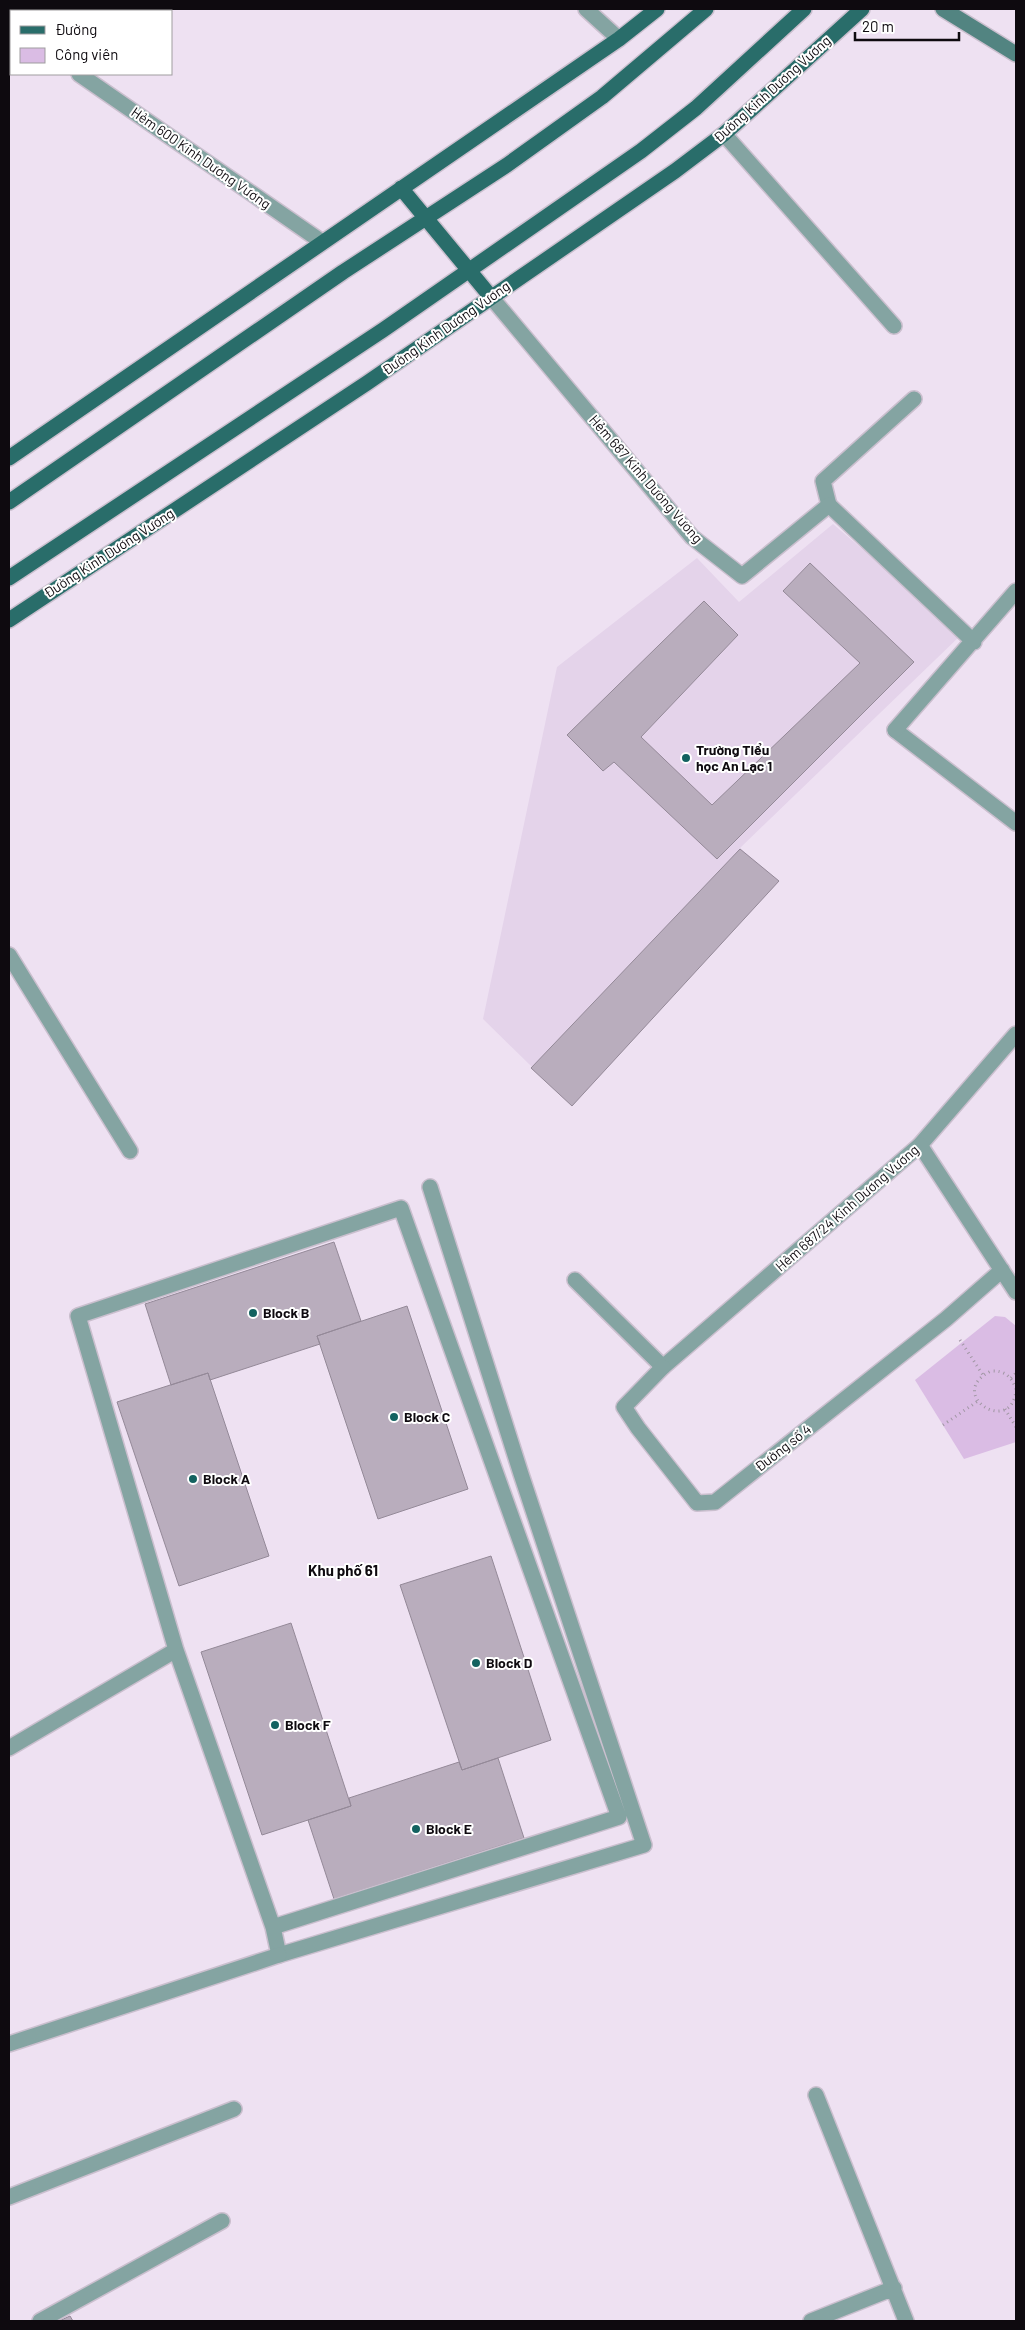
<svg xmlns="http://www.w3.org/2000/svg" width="1025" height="2330" font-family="Barlow,sans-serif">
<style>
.built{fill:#e4d3ea}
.green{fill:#dabce4}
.building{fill:#b9adbd;stroke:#948998}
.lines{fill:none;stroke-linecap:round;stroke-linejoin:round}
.lane-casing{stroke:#cabfce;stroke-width:18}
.street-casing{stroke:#cabfce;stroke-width:18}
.secondary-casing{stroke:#cabfce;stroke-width:18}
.primary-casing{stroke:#cabfce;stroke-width:18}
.path{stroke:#a096a3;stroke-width:3;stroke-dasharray:1 4;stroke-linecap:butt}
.lane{stroke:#84a4a2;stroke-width:15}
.street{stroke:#84a4a2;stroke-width:15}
.secondary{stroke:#528481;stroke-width:15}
.primary{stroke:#296d6a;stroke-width:15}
.poi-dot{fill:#136260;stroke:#fff;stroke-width:2}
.labels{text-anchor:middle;stroke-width:4;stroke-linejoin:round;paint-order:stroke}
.street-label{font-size:14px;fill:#0e0a0f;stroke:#fff}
.poi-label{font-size:14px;font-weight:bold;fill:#0e0a0f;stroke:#fff;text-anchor:start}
.neighbourhood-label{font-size:15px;font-weight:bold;fill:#0e0a0f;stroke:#fff}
</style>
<rect width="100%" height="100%" fill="#eee1f2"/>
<path class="built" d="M833,524L962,634L740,848L779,881L572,1106L483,1019L557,667L697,558L739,602Z"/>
<path class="green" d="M995,1316L1005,1317L1016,1326V1442L964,1459L915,1380Z"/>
<path class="building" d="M810,563L914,662L717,859L614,762L603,771L567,735L704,601L738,635L641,737L712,805L860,663L783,591Z
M740,849L779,881L572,1106L531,1068Z
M334,1242L361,1321L317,1336L320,1344L210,1380L208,1373L171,1385L145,1304Z
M407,1306L468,1489L378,1519L317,1336Z
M208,1373L269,1556L179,1586L117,1402Z
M491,1556L551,1740L462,1770L400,1585Z
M291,1623L351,1806L262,1835L201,1652Z
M498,1758L524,1838L334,1899L308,1820L351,1806L349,1798L459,1762L462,1770Z
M70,2316L73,2321H59Z"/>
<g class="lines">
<defs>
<path id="lane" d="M586,9L619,39
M724,134L894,326
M829,505L823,481L914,399
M895,730L1016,823
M9,955L130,1151
M575,1280L663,1367L920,1145L1016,1034
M9,1748L176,1650
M273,1927L619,1817L401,1208L78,1316L176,1650L273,1927L279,1955L644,1845L521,1474L430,1187
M816,2095L906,2321
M9,2197L234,2109
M40,2321L222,2221
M811,2321L894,2288"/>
<path id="street" d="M9,25L11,27
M79,74L322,242
M491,297L692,537L742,576L829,505L974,642
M895,730L1016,591
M920,1145L1016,1292
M663,1367L624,1407L638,1428L697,1503L715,1502L946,1319L1002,1270
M9,2044L279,1955"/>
<path id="secondary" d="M943,9L1016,54"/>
<path id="primary" d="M401,188L491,297
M9,458L619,39L657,9
M9,502L343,272L507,165L602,97L706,9
M9,578L383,330L641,151L696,108L804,9
M9,620L367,383L675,171L724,134L862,9"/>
</defs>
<use href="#lane" class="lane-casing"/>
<use href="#street" class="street-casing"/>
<use href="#secondary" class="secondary-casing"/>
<use href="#primary" class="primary-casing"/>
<path class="path" d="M960,1340L983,1375
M1011,1378L1016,1373
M1016,1389C1012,1377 1004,1370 991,1371C944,1394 1012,1437 1016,1390
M1005,1409L1016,1427
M943,1425L978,1401"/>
<use href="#lane" class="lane"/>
<use href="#street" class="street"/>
<use href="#secondary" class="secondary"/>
<use href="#primary" class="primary"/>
</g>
<g class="poi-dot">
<circle cx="686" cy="758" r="5"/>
<circle cx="253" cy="1313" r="5"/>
<circle cx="394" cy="1417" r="5"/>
<circle cx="193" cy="1479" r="5"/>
<circle cx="476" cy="1663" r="5"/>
<circle cx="275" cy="1725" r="5"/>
<circle cx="416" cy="1829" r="5"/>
</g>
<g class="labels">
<g class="street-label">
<text transform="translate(772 89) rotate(-42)" y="5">Đường Kinh Dương Vương</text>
<text transform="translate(201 158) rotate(35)" y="5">Hẻm 600 Kinh Dương Vương</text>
<text transform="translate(446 328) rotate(-35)" y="5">Đường Kinh Dương Vương</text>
<text transform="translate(646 479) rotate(49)" y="5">Hẻm 687 Kinh Dương Vương</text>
<text transform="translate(109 553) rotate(-33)" y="5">Đường Kinh Dương Vương</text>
<text transform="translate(847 1208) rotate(-41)" y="5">Hẻm 687/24 Kinh Dương Vương</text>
<text transform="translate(783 1448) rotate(-38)" y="5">Đường số 4</text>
</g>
<g class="poi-label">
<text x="696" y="755">Trường Tiểu<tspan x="696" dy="16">học An Lạc 1</tspan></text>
<text x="263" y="1318">Block B</text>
<text x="404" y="1422">Block C</text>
<text x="203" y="1484">Block A</text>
<text x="486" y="1668">Block D</text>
<text x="285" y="1730">Block F</text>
<text x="426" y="1834">Block E</text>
</g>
<g class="neighbourhood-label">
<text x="343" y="1576">Khu phố 61</text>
</g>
</g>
<rect width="1025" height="2330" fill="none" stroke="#0e0a0f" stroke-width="20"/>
<rect x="10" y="10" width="162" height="65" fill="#ffffff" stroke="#9f9d9f"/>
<rect x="20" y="26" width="25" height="8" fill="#296d6a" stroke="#9f9d9f"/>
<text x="55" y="35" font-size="15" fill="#0e0a0f">Đường</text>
<rect x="20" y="48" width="25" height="15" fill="#dabce4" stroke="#9f9d9f"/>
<text x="55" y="60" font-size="15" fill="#0e0a0f">Công viên</text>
<path d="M855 32v8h104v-8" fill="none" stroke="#0e0a0f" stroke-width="2.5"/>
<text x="862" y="32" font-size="15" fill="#0e0a0f" stroke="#ffffff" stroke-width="4" paint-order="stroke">20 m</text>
</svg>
